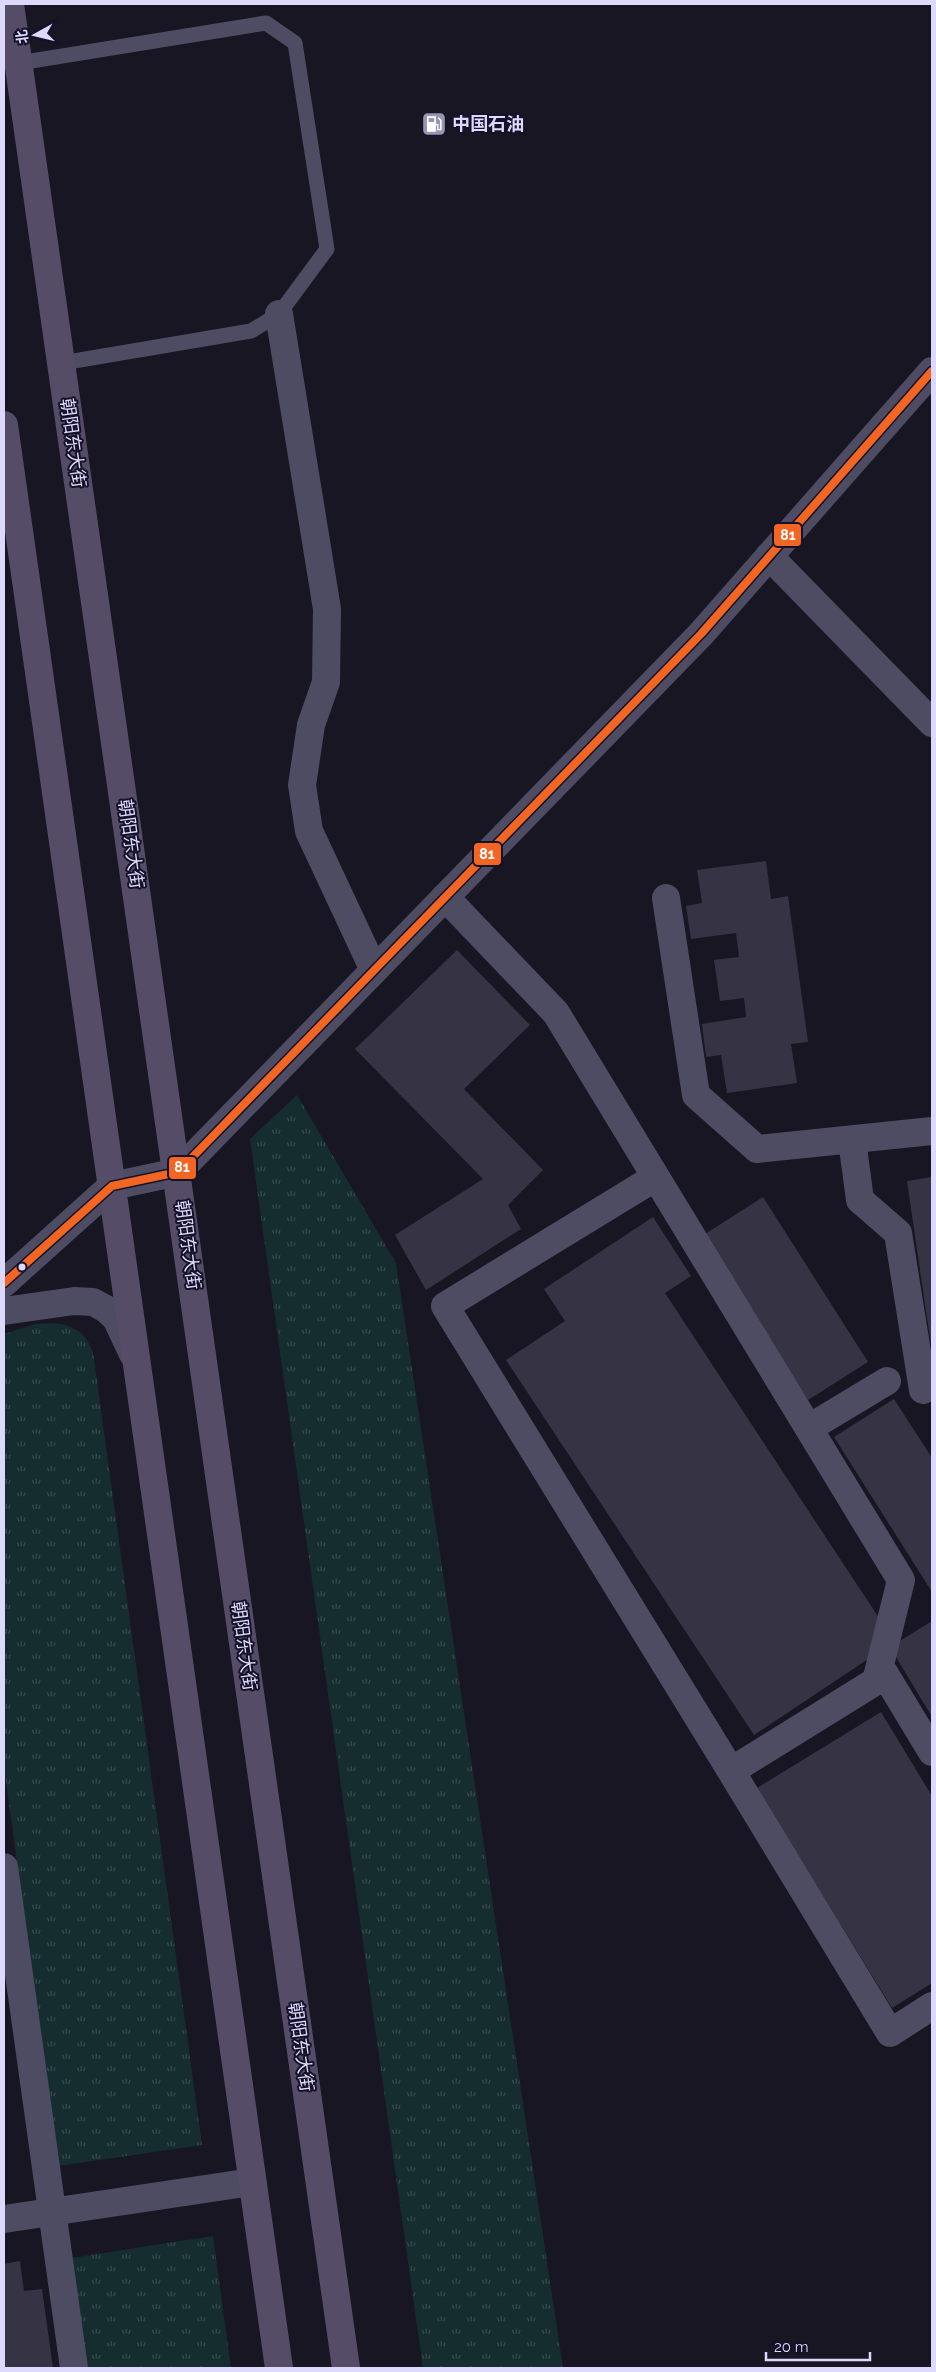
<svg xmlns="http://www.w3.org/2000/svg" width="936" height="2372" font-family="Raleway,'Noto Sans SC',sans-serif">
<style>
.grass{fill:url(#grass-tufts)}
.building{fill:#363444}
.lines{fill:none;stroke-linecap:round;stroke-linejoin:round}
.service{stroke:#4d4c62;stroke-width:15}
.minor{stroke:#4d4c62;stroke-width:28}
.tertiary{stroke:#4d4c62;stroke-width:28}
.primary{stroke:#554c67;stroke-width:28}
.bus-1-casing{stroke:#151128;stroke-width:11}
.bus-1{stroke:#f26522;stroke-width:8}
.bus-dot{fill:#ddd9fd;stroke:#151128;stroke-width:2}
.labels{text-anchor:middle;stroke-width:4;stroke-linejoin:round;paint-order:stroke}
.poi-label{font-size:18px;font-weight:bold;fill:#ddd9fd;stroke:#151128;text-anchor:start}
.street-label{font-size:18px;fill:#ddd9fd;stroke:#151128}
.line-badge{stroke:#151128;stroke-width:2}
.badge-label{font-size:14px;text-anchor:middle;font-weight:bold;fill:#fff}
</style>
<defs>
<pattern id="grass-tufts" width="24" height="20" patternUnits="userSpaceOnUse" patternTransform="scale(1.25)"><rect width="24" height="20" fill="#152d2e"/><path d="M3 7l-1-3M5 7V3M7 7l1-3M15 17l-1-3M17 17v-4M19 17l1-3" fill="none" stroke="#374b4d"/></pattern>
</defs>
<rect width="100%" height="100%" fill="#181623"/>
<path class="grass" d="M297,1095L396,1263L563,2368H423L250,1139Z
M55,1323C76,1327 84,1331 93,1352L202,2145L58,2166L4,1766V1334L36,1324Z
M213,2236L231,2368H86L71,2258Z"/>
<path class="building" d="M766,861L771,899L788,896L808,1042L791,1044L797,1083L727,1093L721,1055L706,1057L702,1024L746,1017L744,998L720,1001L714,960L739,957L736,933L691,939L686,906L702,903L697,870Z
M457,950L530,1025L464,1089L543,1170L508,1205L521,1229L426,1290L395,1235L483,1179L355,1049Z
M932,1177V1345H931L907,1181Z
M763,1197L868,1362L808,1400L702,1236Z
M653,1217L691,1276L665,1293L881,1621L877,1653L754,1735L506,1360L565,1321L544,1289Z
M894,1399L932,1458V1592L834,1437Z
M932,1621V1717L890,1647Z
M881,1712L932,1796V1983L892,2008L757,1788Z
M20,2261L24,2291L42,2289L53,2368H4V2264Z"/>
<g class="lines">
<path class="service" d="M19,63L266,23L295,43L327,249L279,314L251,331L62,363"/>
<path class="minor" d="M279,314L327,609L326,682L311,725L302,785L309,831L374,970
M769,556L932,723
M445,897L556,1013L901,1580L876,1681L731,1771L890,2033L932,2006
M666,898L696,1095L757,1149L932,1131
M852,1140L860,1200L898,1233L923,1390
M656,1177L445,1306L731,1771
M809,1428L887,1381
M880,1666L932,1752
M4,1867L74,2368
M4,2219L252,2182"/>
<path class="tertiary" d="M4,1283L112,1186L178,1172L701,634L932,371
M4,1311L74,1301L93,1302L106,1309L116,1318L133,1354"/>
<path class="primary" d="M10,4L346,2368
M4,425L279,2368"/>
<defs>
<path id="bus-1" d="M4,1283L112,1186L178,1172L701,634L932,371"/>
</defs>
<use href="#bus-1" class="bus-1-casing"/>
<use href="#bus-1" class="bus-1"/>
</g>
<defs>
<symbol id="fuel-square" viewBox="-11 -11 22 22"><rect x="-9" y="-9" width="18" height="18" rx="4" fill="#9895b1" stroke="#151128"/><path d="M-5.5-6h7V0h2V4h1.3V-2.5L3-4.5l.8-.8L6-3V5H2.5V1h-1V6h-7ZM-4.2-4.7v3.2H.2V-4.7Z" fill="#fff"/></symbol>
</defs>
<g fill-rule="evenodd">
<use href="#fuel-square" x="420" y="110" width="28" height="28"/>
</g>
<circle class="bus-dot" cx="22" cy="1267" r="4.5"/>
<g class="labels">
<g class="poi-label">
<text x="452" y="130">中国石油</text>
</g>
<g class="street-label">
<text transform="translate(73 443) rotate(82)" y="6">朝阳东大街</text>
<text transform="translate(131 844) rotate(82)" y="6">朝阳东大街</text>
<text transform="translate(188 1245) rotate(82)" y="6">朝阳东大街</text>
<text transform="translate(244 1646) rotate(82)" y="6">朝阳东大街</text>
<text transform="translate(301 2047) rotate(82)" y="6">朝阳东大街</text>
</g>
</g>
<g class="line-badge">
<rect x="773" y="523" width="29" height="24" rx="5" fill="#f26522"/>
<rect x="473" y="842" width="29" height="24" rx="5" fill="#f26522"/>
<rect x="168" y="1156" width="29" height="24" rx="5" fill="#f26522"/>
</g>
<g class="badge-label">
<text x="788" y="540">81</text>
<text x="487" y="859">81</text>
<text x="182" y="1172">81</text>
</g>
<rect width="936" height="2372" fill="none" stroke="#ddd9fd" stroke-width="10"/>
<g transform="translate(35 35) rotate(262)" stroke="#151128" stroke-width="4" paint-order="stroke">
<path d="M0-4L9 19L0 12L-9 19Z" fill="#ddd9fd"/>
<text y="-8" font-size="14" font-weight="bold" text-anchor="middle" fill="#ddd9fd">北</text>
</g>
<path d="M766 2352v8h104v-8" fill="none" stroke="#ddd9fd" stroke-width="2.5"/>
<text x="774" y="2352" font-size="15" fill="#ddd9fd" stroke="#151128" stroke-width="4" paint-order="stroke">20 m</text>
</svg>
